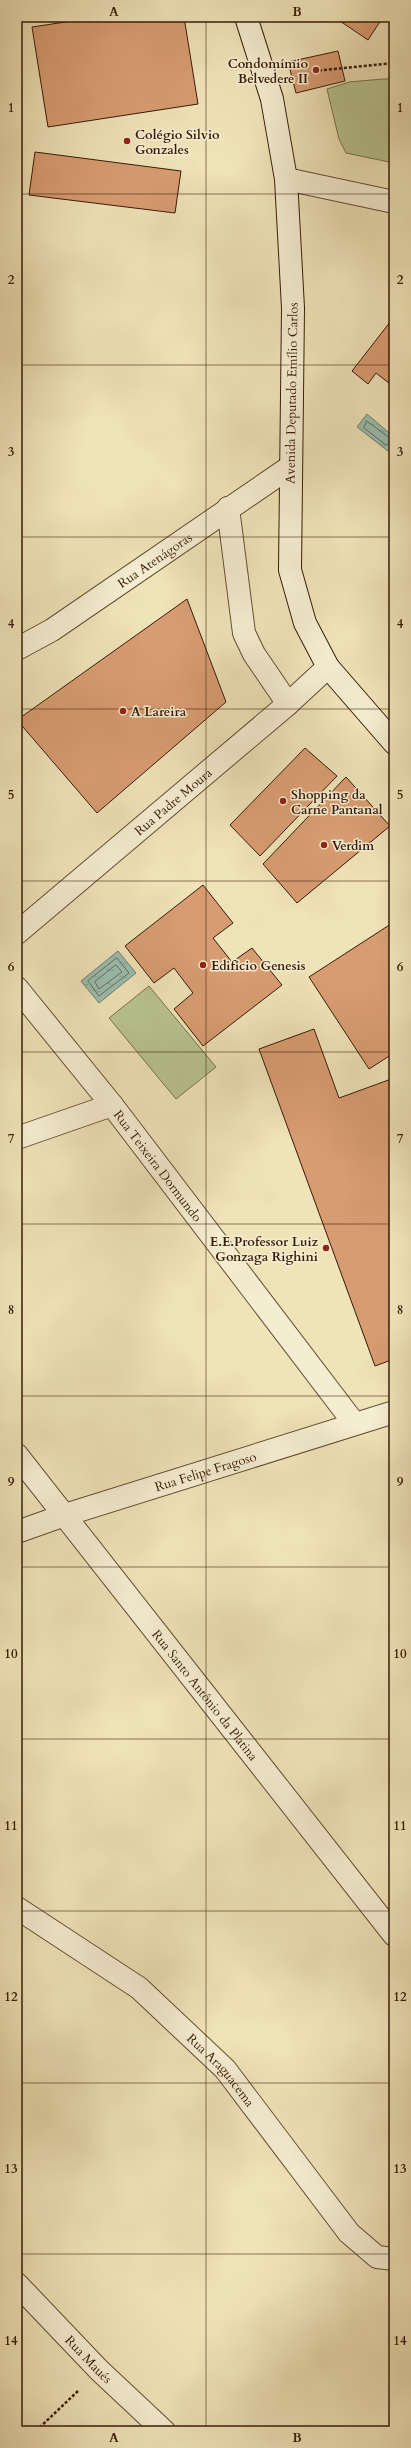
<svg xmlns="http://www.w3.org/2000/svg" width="411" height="2448" font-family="Cardo,serif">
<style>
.garden{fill:#b8c48f;stroke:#78704a}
.water{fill:url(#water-ripples);stroke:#727d6c}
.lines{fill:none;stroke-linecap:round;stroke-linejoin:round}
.shore{stroke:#686c5b;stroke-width:1}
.building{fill:#d89c72;stroke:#371b06}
.street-casing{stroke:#654d32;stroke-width:24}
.secondary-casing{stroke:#371b06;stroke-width:24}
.path{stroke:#371b06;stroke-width:2.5;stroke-dasharray:3 2;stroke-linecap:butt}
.street{stroke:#f5edd1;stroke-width:22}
.secondary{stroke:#f5edd1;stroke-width:22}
.grid{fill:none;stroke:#371b06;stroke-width:1;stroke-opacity:0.55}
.poi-dot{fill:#8f2418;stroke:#f5edd1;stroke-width:1.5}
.labels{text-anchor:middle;stroke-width:3;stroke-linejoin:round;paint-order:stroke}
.poi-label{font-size:13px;font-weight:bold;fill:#371b06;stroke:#f5edd1;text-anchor:start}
.street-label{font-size:13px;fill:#371b06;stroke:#f5edd1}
.neatline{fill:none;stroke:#371b06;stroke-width:1.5}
.grid-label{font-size:13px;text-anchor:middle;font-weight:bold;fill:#371b06}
</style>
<defs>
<pattern id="water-ripples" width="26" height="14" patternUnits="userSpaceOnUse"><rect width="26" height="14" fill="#9abeb0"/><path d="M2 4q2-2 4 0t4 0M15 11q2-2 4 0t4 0" fill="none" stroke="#85a396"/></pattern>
</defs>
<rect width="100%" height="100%" fill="#efe3b8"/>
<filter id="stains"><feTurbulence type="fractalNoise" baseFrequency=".005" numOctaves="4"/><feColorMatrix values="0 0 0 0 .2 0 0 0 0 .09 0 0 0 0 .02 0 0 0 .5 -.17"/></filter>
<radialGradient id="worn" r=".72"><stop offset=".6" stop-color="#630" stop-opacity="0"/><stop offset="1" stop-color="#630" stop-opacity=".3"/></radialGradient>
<path class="garden" d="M383,79H394V163L346,153L339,139L327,89L349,82Z
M149,986L216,1067L176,1099L109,1018Z"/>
<path class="water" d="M367,414L394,437V445L388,451L357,427Z
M118,951L136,973L99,1003L81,981Z"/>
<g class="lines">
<path class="shore" d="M367,421L391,439V442L386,445L364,428Z
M117,958L129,973L99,996L88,981Z
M116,965L122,972L99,989L95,982Z"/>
</g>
<path class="building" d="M99,17H184L198,104L48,127L32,27Z
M334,17H383L368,40Z
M338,51L345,81L296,93L288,62Z
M35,152L181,171L175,213L29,195Z
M394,317V387L376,373L368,384L352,371Z
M187,599L226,702L97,813L17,720Z
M305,748L337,776L260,856L230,825Z
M346,777L390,826L297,903L263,864Z
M203,885L233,923L213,938L232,962L252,948L282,985L203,1046L174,1009L193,993L174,968L154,983L125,946Z
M394,922V1053L369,1069L309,977Z
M314,1029L339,1098L394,1078V1359L375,1366L259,1049Z"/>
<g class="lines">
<defs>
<g id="street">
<path d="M286,179L394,202"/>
<path d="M228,508L244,633L254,654L288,704"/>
<path id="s1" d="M17,649L52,630L290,467"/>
<path id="s2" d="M17,933L288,704L328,667"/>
<path id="s3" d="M17,988L112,1105L354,1423"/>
<path d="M17,1138L112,1105"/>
<path id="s4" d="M17,1455L394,1935"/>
<path id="s5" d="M17,1532L65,1515L394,1412"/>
<path id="s6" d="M17,1908L139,1988L225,2069L349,2233L377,2257L394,2259"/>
<path id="s7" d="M17,2284L99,2370L164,2431"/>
</g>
<path id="secondary" d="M246,17L272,99L286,179L293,308L290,570L305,623L328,667L394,743"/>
</defs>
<use href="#street" class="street-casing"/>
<use href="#secondary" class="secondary-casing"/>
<path class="path" d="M314,71L394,63
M36,2431L79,2390"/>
<use href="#street" class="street"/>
<use href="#secondary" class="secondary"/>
</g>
<path class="grid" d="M206,17V2431M17,194H394M17,365H394M17,537H394M17,709H394M17,881H394M17,1052H394M17,1224H394M17,1396H394M17,1567H394M17,1739H394M17,1911H394M17,2083H394M17,2254H394"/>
<g class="poi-dot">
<circle cx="316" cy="70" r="4"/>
<circle cx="127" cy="141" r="4"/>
<circle cx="123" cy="711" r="4"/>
<circle cx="283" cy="801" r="4"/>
<circle cx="324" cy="845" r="4"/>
<circle cx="203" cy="965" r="4"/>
<circle cx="326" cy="1248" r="4"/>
</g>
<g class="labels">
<g class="poi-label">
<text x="308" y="68" text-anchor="end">Condomímio<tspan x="308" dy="15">Belvedere II</tspan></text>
<text x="135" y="139">Colégio Silvio<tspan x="135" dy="15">Gonzales</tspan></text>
<text x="131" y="716">A Lareira</text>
<text x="291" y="799">Shopping da<tspan x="291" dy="15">Carne Pantanal</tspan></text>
<text x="332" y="850">Verdim</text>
<text x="211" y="970">Edifício Genesis</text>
<text x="318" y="1246" text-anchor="end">E.E.Professor Luiz<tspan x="318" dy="15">Gonzaga Righini</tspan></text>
</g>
<g class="street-label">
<text transform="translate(291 393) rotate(-89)" y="5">Avenida Deputado Emílio Carlos</text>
<text dy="5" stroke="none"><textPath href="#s1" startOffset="164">Rua Atenágoras</textPath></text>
<text dy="5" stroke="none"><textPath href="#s2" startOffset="204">Rua Padre Moura</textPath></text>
<text dy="5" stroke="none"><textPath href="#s3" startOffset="227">Rua Teixeira Dormundo</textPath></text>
<text dy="5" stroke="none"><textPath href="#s5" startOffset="198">Rua Felipe Fragoso</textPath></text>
<text dy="5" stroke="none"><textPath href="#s4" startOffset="305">Rua Santo Antônio da Platina</textPath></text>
<text dy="5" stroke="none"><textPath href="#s6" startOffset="262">Rua Araguacema</textPath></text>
<text dy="5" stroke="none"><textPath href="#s7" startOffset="104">Rua Maués</textPath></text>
</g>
</g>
<rect width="411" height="2448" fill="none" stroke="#efe3b8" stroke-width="44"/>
<rect x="22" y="22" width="367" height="2404" class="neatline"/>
<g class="grid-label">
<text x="114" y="16">A</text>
<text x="297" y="16">B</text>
<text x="11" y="112">1</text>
<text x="400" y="112">1</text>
<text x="11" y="284">2</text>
<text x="400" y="284">2</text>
<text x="11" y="456">3</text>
<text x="400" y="456">3</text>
<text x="11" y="628">4</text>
<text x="400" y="628">4</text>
<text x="11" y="799">5</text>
<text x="400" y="799">5</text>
<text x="11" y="971">6</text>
<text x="400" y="971">6</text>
<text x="11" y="1143">7</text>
<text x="400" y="1143">7</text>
<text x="11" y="1314">8</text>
<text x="400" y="1314">8</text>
<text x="11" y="1486">9</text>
<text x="400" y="1486">9</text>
<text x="11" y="1658">10</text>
<text x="400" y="1658">10</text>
<text x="11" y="1830">11</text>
<text x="400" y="1830">11</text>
<text x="11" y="2001">12</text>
<text x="400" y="2001">12</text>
<text x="11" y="2173">13</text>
<text x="400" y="2173">13</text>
<text x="11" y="2345">14</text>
<text x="400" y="2345">14</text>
<text x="114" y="2442">A</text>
<text x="297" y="2442">B</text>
</g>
<rect width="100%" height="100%" filter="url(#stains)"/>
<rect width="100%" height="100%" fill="url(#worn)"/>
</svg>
